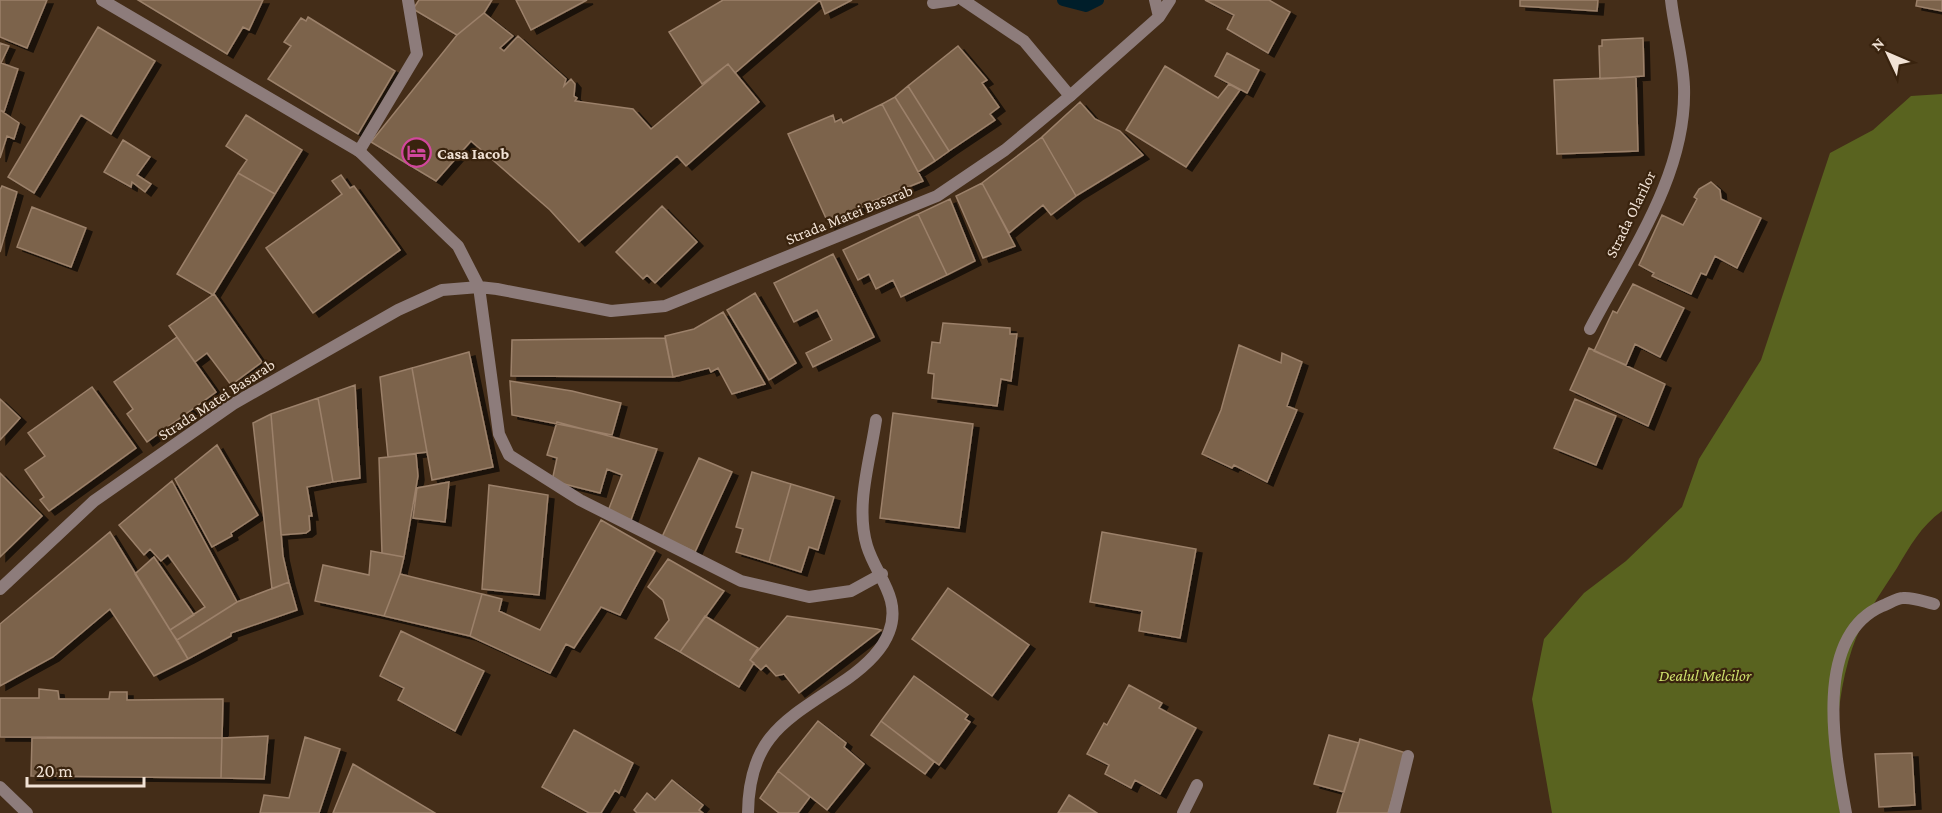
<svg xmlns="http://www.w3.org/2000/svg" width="1942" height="813" font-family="'Crimson Pro',serif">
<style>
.forest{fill:#59631f}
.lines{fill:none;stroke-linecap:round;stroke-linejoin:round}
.stream{stroke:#001e2a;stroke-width:12}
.building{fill:#7c634c;stroke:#9c816a;stroke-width:1.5;filter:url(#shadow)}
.lane{stroke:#8d7c7b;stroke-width:12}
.street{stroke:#8d7c7b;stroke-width:12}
.labels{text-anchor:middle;stroke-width:4.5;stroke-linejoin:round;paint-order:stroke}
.poi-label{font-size:16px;font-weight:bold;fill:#f1e2d5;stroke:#39230e;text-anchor:start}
.street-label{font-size:16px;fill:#f1e2d5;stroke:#39230e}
.park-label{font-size:16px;font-style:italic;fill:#cfe16c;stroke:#39230e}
</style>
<defs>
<filter id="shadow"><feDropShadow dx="6" dy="4" stdDeviation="0" flood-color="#0009"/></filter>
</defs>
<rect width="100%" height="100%" fill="#442d18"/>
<path class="forest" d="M1942,94V511C1921,526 1910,546 1897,568C1880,594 1862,619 1852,649C1835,699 1834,760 1840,813H1552L1532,699L1544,639L1584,593L1626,561L1682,507L1699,459L1761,360L1830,153L1873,130L1911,96Z"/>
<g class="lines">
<path class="stream" d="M1063,0L1086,6L1098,0"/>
</g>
<path class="building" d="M0,0H47L27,48L0,37Z
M138,0H263L249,30L243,27L227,54Z
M419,0H492L484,13L457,35L413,9Z
M516,0H587L531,30Z
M723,0H820L735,73L728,64L702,84L669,32Z
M820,0H852L825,14Z
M1205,0H1269L1290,12L1268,53L1227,29L1234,15Z
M1520,0H1598L1597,11L1520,6Z
M1917,0H1942V11L1916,6Z
M484,13L513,36L500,48L504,51L518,36L566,79L564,86L571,79L575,84L574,96L577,98L575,101L633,109L651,129L728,64L759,102L686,166L677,156L579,242L550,210L471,141L436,181L371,142L457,35Z
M308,17L395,71L358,134L268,79L291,46L284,42L301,18L306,21Z
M98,27L155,61L111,134L81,115L34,193L8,177Z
M1643,38L1644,76L1600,79L1599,46H1602V40Z
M0,43L9,46L1,63L18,69L4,112L0,110Z
M958,46L987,80L982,83L999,107L990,114L995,120L949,151L908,86Z
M1227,53L1259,70L1247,93L1215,76Z
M1165,66L1218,98L1229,84L1240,90L1186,167L1126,130Z
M1636,77L1638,151L1557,154L1554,80Z
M908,86L949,151L935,161L895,97Z
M895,97L935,161L918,172L882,104Z
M1080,102L1095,119L1120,131L1143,155L1076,196L1042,137Z
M882,104L923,181L871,202L829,225L788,134L833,115L835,122L841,119L843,123Z
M0,110L19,123L14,139L7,136L0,158Z
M246,115L302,150L275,194L238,173L247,160L226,146Z
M1042,137L1076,196L1051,215L1043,205L1009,233L982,183Z
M123,140L150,157L137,175L151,184L145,192L132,182L131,187L104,172Z
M238,173L275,194L213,295L177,274Z
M341,175L350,188L354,186L400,250L313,313L266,248L342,194L332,181Z
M1711,182L1720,190L1721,199L1761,218L1737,268L1715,256L1706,275L1701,273L1691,294L1652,276L1654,273L1639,265L1662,215L1683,225L1697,199L1694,197L1699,189Z
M982,183L1015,246L983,258L956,196Z
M2,186L17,192L0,252V190Z
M950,199L975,261L947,275L918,214Z
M662,206L697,242L655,283L647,275L643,279L616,252Z
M32,207L86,228L71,267L17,247Z
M918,214L947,275L901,297L893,280L876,289L869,274L858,280L843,250Z
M833,254L874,337L813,367L806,353L832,340L817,310L794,322L774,283Z
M1633,284L1684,308L1660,357L1635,344L1626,365L1594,351L1613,311L1617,313Z
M755,293L796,363L769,380L727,310Z
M214,294L262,362L231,385L207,353L195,362L169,326Z
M723,312L765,384L732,394L718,368L711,372L709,368L673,377L665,336L694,329Z
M943,323L1010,328V334H1017L1011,381L1001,379L997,406L932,398L934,374L928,373L932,342L940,343Z
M177,337L216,392L147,442L127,414L133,409L114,382Z
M665,338L673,377L511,376L512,340Z
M1239,345L1281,363L1282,353L1302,362L1287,406L1297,410L1267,482L1234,465L1232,468L1202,454L1221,410Z
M1589,348L1665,384L1648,426L1570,390Z
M469,352L493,467L432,480L412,368Z
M412,368L427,452L388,457L380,377Z
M510,381L572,391L621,403L612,435L512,415Z
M355,385L360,478L333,482L318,398Z
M92,387L136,448L49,511L40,500L44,497L25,470L45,456L28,433Z
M318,398L333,482L307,487L312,516H309L310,530L306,533L281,535L271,414Z
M0,399L20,418L0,440Z
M1575,399L1616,416L1596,465L1554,448Z
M893,413L973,424L959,528L880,518Z
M271,414L283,556L289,582L272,589L253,423Z
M557,422L657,449L631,520L608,511L622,475L607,469L600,493L552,481L557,458L547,455Z
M217,445L258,515L231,533L232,536L212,547L175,479Z
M416,454L418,476L404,557L382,553L379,458Z
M699,458L732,472L695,552L662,537Z
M752,472L791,484L769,562L736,552L743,529L736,527Z
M0,473L42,516L0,557Z
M172,481L237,602L177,640L170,630L205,607L168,555L161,561L150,549L144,555L119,525Z
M449,482L445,522L413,518L417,488Z
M791,484L834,497L818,550L809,547L801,572L769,562Z
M489,485L548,495L539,595L482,589Z
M601,520L655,551L620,615L601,607L574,648L566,644L550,673L470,636L482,594L502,599L499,611L540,630Z
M110,532L188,659L154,676L110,609L53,657L0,686V624Z
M1102,532L1196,549L1180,638L1139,631L1142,611L1090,602Z
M371,551L404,557L400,574L384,616L315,601L323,565L369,575Z
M154,557L194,615L170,630L135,574Z
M668,559L724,591L680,652L655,638L669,620L663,600L648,587Z
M400,574L482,594L470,636L384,616Z
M289,582L297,610L231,633V636L188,659L177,640L237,602Z
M948,588L1029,645L992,696L912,639Z
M705,616L758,648L750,660L754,663L739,687L680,652Z
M787,616L877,629L881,630L799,693L784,674L776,676L766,665L761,670L750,660Z
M401,631L484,671L455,731L398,700L404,688L380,676Z
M914,676L968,715L965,719L970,722L939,765L881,721Z
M1129,685L1162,703L1159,708L1196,728L1160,794L1135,780L1131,788L1105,774L1109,765L1087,754L1104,723L1107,725Z
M39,689L58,691L59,699H109L110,692H127V700L223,699L222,738L0,737V698H39Z
M818,721L846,743L844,747L864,764L827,810L778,771Z
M881,721L934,762L925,774L871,735Z
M574,730L633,763L619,793L615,790L601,813H589L542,787Z
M1329,735L1359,743L1344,792L1314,784Z
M268,736L264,779L221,778L222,738Z
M305,737L340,749L319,813H260L264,795L289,798Z
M32,738H222L221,778L31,776Z
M1360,739L1406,753L1388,813H1337Z
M1912,753L1915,805L1879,807L1875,754Z
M353,764L435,813H333Z
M778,771L810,797L798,813H779L760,798Z
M672,780L703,805L699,810L703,813H637L634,810L647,793L655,800Z
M1069,795L1097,813H1058Z"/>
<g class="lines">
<path class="lane" d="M963,0L1024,41L1070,96
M933,3L954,0
M359,151L417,54L408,0"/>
<path class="street" d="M102,0L359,151L458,246L479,287L499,434L509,455L580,500L741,581L809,597L851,591L882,574
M1155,0L1159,17
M1590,329C1629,254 1687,175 1684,87C1683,58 1674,28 1671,0
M0,589L94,501L233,404L398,310L442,290L479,287L497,289L611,311L665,306L937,196L1005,150L1070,96L1159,17L1170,0
M0,787L27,813
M748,813C749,734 788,719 847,679C864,667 882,651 889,632C902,598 876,576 867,546C855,506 870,461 876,420
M1183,813L1197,785
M1394,813L1408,756
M1846,813C1835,754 1812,637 1882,606C1888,604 1897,598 1903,598C1913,597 1925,602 1934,604"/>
</g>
<defs>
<symbol id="hotel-ring" viewBox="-11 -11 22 22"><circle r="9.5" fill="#39230e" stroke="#d1479c" stroke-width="1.5"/><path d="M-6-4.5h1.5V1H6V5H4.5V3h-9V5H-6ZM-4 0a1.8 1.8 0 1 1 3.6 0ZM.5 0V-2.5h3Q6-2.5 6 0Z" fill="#d1479c"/></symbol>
</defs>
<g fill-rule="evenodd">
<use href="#hotel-ring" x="400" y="136" width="33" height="33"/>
</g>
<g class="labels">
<g class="poi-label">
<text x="437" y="159">Casa Iacob</text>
</g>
<g class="street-label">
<text transform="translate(849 214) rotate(-22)" y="6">Strada Matei Basarab</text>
<text transform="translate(1630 214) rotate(-64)" y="6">Strada Olarilor</text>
<text transform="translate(216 399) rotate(-33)" y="6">Strada Matei Basarab</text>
</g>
<g class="park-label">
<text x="1705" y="681">Dealul Melcilor</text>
</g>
</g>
<g transform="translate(1888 54) rotate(314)" stroke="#39230e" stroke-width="4.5" paint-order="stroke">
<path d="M0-4.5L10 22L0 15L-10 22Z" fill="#f1e2d5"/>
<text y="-9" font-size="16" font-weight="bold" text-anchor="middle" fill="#f1e2d5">N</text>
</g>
<path d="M27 777v9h117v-9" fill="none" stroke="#f1e2d5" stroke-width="3"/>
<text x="36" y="777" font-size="18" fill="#f1e2d5" stroke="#39230e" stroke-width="4.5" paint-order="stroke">20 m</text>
</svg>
